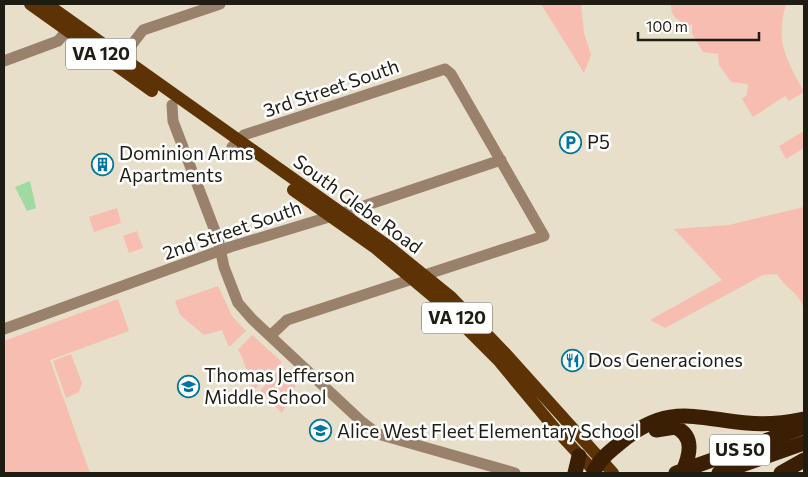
<svg xmlns="http://www.w3.org/2000/svg" width="808" height="477" font-family="Commissioner,sans-serif">
<style>
.green{fill:#f7bdb0}
.water{fill:#9fdaa5}
.lines{fill:none;stroke-linecap:round;stroke-linejoin:round}
.minor{stroke:#9a816c;stroke-width:11}
.major{stroke:#5d3305;stroke-width:12}
.highway{stroke:#3b1f04;stroke-width:15}
.labels{text-anchor:middle;stroke-width:5;stroke-linejoin:round;paint-order:stroke}
.shield{fill:#fff;stroke:#62605a;stroke-width:1}
.shield-label{font-size:18px;font-weight:bold;fill:#1f1c14}
.street-label{font-size:19px;fill:#1f1c14;stroke:#fff}
.poi-label{font-size:19px;fill:#1f1c14;stroke:#fff;text-anchor:start}
</style>
<rect width="100%" height="100%" fill="#e7dfca"/>
<path class="green" d="M541,4H581L584,33L591,55L584,73Z
M671,4H786C775,41 786,59 804,92L789,101L785,96L753,117L742,99L747,95L748,84L731,82L719,65L718,54L703,52L692,34V24L688,26C677,19 671,18 671,4Z
M804,131V148L786,159L779,146Z
M804,207V323C804,318 804,311 803,306C798,292 783,286 777,274L763,275L665,328L650,320L722,280L674,229L729,225Z
M117,208L121,223L94,232L89,217Z
M137,231L143,248L129,253L123,236Z
M218,286L232,316L246,331L229,347L222,330L204,335L180,315L175,301Z
M118,299L129,331L50,360L90,473H4V341Z
M252,335L282,362L253,391C248,378 246,362 238,350Z
M71,354L82,383L79,392L66,398L53,361Z
M282,366L298,381L282,413L260,391Z"/>
<path class="water" d="M30,181L36,208L27,211L15,187Z"/>
<g class="lines">
<path class="minor" d="M4,61L58,41L73,24
M117,64L143,30L220,4
M172,105L173,121L218,239L224,267L238,303L252,319L361,421L378,434L515,473
M232,147L244,135L445,69L451,74L544,236L287,320L270,336
M4,329L230,247L352,210L501,160"/>
<path class="major" d="M30,4L152,91
M47,4L388,246L451,297L506,354L613,473
M293,190L374,247L443,305L498,360L557,431L596,473"/>
<path class="highway" d="M656,430L675,427C695,436 690,455 683,471
M594,471C600,459 609,452 620,443C667,403 694,418 747,423C766,425 785,423 804,419
M575,473L579,456
M676,473L804,427
M719,473L804,443
M781,473L804,460"/>
</g>
<defs>
<symbol id="parking-ring" viewBox="-11 -11 22 22"><circle r="9.5" fill="#fff" stroke="#03749e" stroke-width="1.5"/><path d="M-3.5-5.5H1a3.5 3.5 0 0 1 0 7H-1V5.5H-3.5ZM-1-3.4V-.6H.8a1.4 1.4 0 0 0 0-2.8Z" fill="#03749e"/></symbol>
<symbol id="building-ring" viewBox="-11 -11 22 22"><circle r="9.5" fill="#fff" stroke="#03749e" stroke-width="1.5"/><path d="M-4-6H4V6H1V3H-1V6H-4ZM-2.5-4.3h1.7v1.8h-1.7ZM.8-4.3h1.7v1.8H.8ZM-2.5-1h1.7V.8h-1.7ZM.8-1h1.7V.8H.8Z" fill="#03749e"/></symbol>
<symbol id="restaurant-ring" viewBox="-11 -11 22 22"><circle r="9.5" fill="#fff" stroke="#03749e" stroke-width="1.5"/><path d="M-5-6h1v4h1v-4h1v4h1v-4h1v5L-1.5 .5V6h-2V.5L-5-1ZM5-6V6H3V1.5H1.5Q1.5-4 5-6Z" fill="#03749e"/></symbol>
<symbol id="school-ring" viewBox="-11 -11 22 22"><circle r="9.5" fill="#fff" stroke="#03749e" stroke-width="1.5"/><path d="M0-5L7-2L0 1L-7-2ZM-4 1L0 2.5L4 1V4Q0 6-4 4Z" fill="#03749e"/></symbol>
</defs>
<g fill-rule="evenodd">
<use href="#parking-ring" x="558" y="130" width="25" height="25"/>
<use href="#building-ring" x="90" y="152" width="25" height="25"/>
<use href="#restaurant-ring" x="560" y="348" width="25" height="25"/>
<use href="#school-ring" x="176" y="374" width="25" height="25"/>
<use href="#school-ring" x="308" y="418" width="25" height="25"/>
</g>
<g class="labels">
<g class="shield">
<rect x="66" y="38.5" width="70" height="31" rx="4"/>
<rect x="422" y="302.5" width="70" height="31" rx="4"/>
<rect x="710" y="434.5" width="60" height="31" rx="4"/>
</g>
<g class="shield-label">
<text x="101" y="60">VA 120</text>
<text x="457" y="324">VA 120</text>
<text x="740" y="456">US 50</text>
</g>
<g class="street-label">
<text transform="translate(331 88) rotate(-19)" y="7">3rd Street South</text>
<text transform="translate(358 204) rotate(36)" y="7">South Glebe Road</text>
<text transform="translate(232 230) rotate(-19)" y="7">2nd Street South</text>
</g>
<g class="poi-label">
<text x="587" y="149">P5</text>
<text x="119" y="160">Dominion Arms<tspan x="119" dy="22">Apartments</tspan></text>
<text x="588" y="367">Dos Generaciones</text>
<text x="204" y="382">Thomas Jefferson<tspan x="204" dy="22">Middle School</tspan></text>
<text x="337" y="438">Alice West Fleet Elementary School</text>
</g>
</g>
<rect width="808" height="477" fill="none" stroke="#1f1c14" stroke-width="10"/>
<path d="M638 32v8h121v-8" fill="none" stroke="#1f1c14" stroke-width="2.5"/>
<text x="646" y="32" font-size="15" fill="#1f1c14" stroke="#ffffff" stroke-width="4" paint-order="stroke">100 m</text>
</svg>
